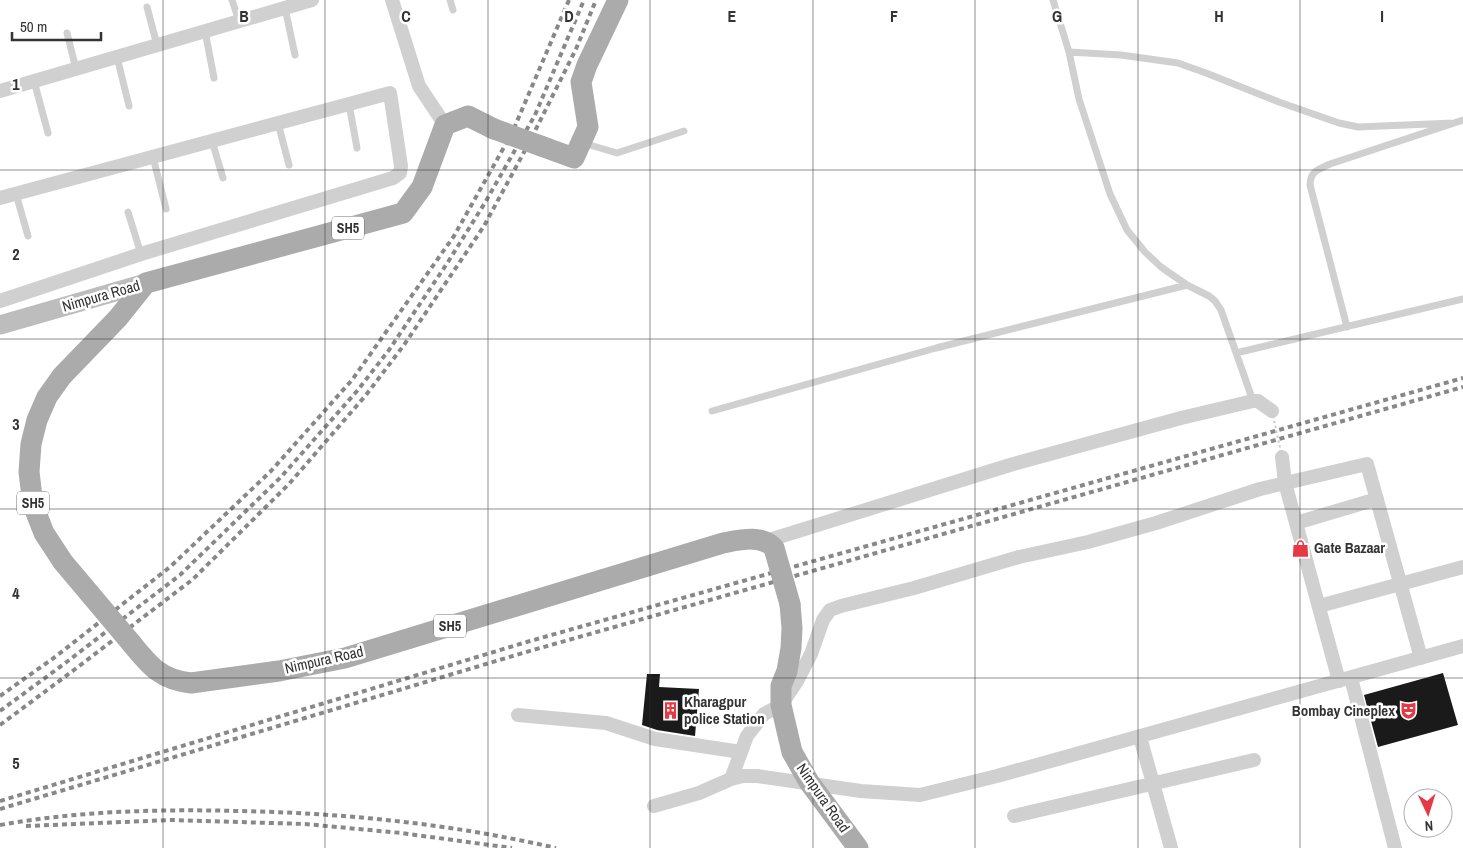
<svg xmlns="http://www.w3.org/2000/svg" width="1463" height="848" font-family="'Archivo Narrow',sans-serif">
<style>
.building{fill:#1a1a1a}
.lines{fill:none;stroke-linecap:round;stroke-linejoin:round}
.lane{stroke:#d0d0d0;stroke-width:7}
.street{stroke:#d0d0d0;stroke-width:14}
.secondary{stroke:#bdbdbd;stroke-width:19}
.primary{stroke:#ababab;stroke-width:21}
.rail{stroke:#888;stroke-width:4;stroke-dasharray:5 4;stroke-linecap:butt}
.path-bridge{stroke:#cdcdcd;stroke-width:2;stroke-dasharray:2.5 2.5;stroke-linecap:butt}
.primary-bridge{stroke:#ababab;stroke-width:21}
.grid{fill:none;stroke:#333;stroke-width:1;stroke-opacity:0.55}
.labels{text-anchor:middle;stroke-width:5;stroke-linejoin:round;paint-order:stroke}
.shield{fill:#fff;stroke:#707070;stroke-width:1}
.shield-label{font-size:14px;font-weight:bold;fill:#333}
.street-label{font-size:15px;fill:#333;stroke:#fff}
.poi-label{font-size:15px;font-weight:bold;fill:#333;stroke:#fff;text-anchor:start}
.grid-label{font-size:16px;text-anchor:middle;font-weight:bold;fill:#333;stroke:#fff;stroke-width:5;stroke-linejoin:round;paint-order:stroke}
</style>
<rect width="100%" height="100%" fill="#fff"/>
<path class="building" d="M1443,673L1458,725L1378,747L1364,695Z
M647,674H660L659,687L699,689L695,736L657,730L642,725Z"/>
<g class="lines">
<path class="lane" d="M232,0L239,21
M450,0L453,10
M1053,0L1069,52L1079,99L1110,194L1127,230L1145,252L1161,267L1187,285L1209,296L1215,301L1221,310L1253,401
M147,7L157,45
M285,8L295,55
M205,31L214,78
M67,33L76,69
M1069,52L1121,55L1178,63L1206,73L1279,102L1339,123L1358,127L1454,123
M117,57L129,106
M34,81L48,133
M349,104L357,148
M278,123L289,165
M212,141L223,178
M583,143L617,153L684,131
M153,157L166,209
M16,194L28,236
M128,212L141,254
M1347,327L1310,185C1310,171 1319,169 1330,164L1463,120
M1236,353L1463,299
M712,411L936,348L1187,285"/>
<path class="street" d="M392,0L419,86L445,125
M0,91L312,0
M0,198L390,93L401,166L400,173L393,178L141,254L0,301
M1282,457L1285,483L1296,523L1339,681
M1296,523L1377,499
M766,541L1010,465L1181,418L1253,401H1258L1272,411
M1319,606L1463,567
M1351,678L1395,848
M518,715L606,723L655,739L741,752
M1140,737L1171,848
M731,779L747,736L764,714L781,705L797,681L811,654L823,620L830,610L841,606L914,588L1019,557L1088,542L1156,523L1260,489L1367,464L1421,658
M654,806L699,793L731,779L743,776H757L861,791L920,795L997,776L1463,646
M1014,816L1254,760"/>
<path class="secondary" d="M0,325L146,283"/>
<path class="primary" d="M541,146L574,158L588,127L581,82L587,65L618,0
M90,594L63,562L44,533L33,505L29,472L31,444L37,420L47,397L62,376L118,318L146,283L403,213L422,187L445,125L468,116L494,129
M790,604L792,628L791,648L787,671L781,686V705L792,752L809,782L858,848
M132,644C150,666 161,680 191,683L279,671L345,658L723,543C739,540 762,534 774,548"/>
<path class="rail" d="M0,696L55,657L170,567L271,471L352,380L454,236L512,133L569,0
M0,711L64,664L180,575L281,477L357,391L389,350L448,262L486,201L535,115L584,0
M0,725L70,673L192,580L289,484L366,395L404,345L484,226L529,143L576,49L596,0
M0,801L530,641L1463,378
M0,809L533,650L1463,387
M0,825C78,811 158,809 238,811C345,813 452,824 556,848
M26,826L171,820L305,824L401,833L512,848"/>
<path class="path-bridge" d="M1272,411L1282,457"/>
<path class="primary-bridge" d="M494,129L541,146
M774,548L790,604
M90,594L132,644"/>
</g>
<path class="grid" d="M163,0V848M325,0V848M488,0V848M650,0V848M813,0V848M975,0V848M1138,0V848M1300,0V848M0,170H1463M0,339H1463M0,509H1463M0,678H1463"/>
<defs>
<symbol id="shop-bare" viewBox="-9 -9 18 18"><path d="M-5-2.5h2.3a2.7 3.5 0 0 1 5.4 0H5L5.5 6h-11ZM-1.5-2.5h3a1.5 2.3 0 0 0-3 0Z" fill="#e63946" stroke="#fff" stroke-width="2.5" paint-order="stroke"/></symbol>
<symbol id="building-bare" viewBox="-9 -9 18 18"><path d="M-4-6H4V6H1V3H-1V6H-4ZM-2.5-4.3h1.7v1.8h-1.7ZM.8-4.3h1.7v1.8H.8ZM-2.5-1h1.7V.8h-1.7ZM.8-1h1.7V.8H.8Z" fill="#e63946" stroke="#fff" stroke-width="2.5" paint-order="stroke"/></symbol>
<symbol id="theatre-bare" viewBox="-9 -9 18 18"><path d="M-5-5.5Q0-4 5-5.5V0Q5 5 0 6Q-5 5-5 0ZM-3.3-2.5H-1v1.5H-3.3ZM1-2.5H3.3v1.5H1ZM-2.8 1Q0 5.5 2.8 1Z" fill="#e63946" stroke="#fff" stroke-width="2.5" paint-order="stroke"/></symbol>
</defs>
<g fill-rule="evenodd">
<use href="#shop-bare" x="1288" y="536" width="25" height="25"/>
<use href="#building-bare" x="658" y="698" width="25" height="25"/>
<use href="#theatre-bare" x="1396" y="698" width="25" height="25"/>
</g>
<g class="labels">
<g class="shield">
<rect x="332" y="216.5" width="32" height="23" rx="4"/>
<rect x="17" y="491.5" width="32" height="23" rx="4"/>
<rect x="434" y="614.5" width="32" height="23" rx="4"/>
</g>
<g class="shield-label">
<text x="348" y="233">SH5</text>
<text x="33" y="508">SH5</text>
<text x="450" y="631">SH5</text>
</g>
<g class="street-label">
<text transform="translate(101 296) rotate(-16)" y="5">Nimpura Road</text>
<text transform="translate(324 660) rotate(-13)" y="5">Nimpura Road</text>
<text transform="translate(823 798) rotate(55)" y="5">Nimpura Road</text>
</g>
<g class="poi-label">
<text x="1314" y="553">Gate Bazaar</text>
<text x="684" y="707">Kharagpur<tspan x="684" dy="17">police Station</tspan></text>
<text x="1395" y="716" text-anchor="end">Bombay Cineplex</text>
</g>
</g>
<g class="grid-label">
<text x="244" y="22">B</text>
<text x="406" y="22">C</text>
<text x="569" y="22">D</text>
<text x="732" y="22">E</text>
<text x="894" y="22">F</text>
<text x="1057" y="22">G</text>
<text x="1219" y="22">H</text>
<text x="1382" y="22">I</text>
<text x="16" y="90">1</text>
<text x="16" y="260">2</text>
<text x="16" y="430">3</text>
<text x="16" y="599">4</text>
<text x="16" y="769">5</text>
</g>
<g transform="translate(1428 813) rotate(176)"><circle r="24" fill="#ffffff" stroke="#adadad"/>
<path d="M0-4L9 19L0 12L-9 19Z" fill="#e63946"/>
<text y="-8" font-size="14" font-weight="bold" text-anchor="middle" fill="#333333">N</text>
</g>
<path d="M12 32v8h89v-8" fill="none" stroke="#333333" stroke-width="2.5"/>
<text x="20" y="32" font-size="15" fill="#333333" stroke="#ffffff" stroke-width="4" paint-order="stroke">50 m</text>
</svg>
